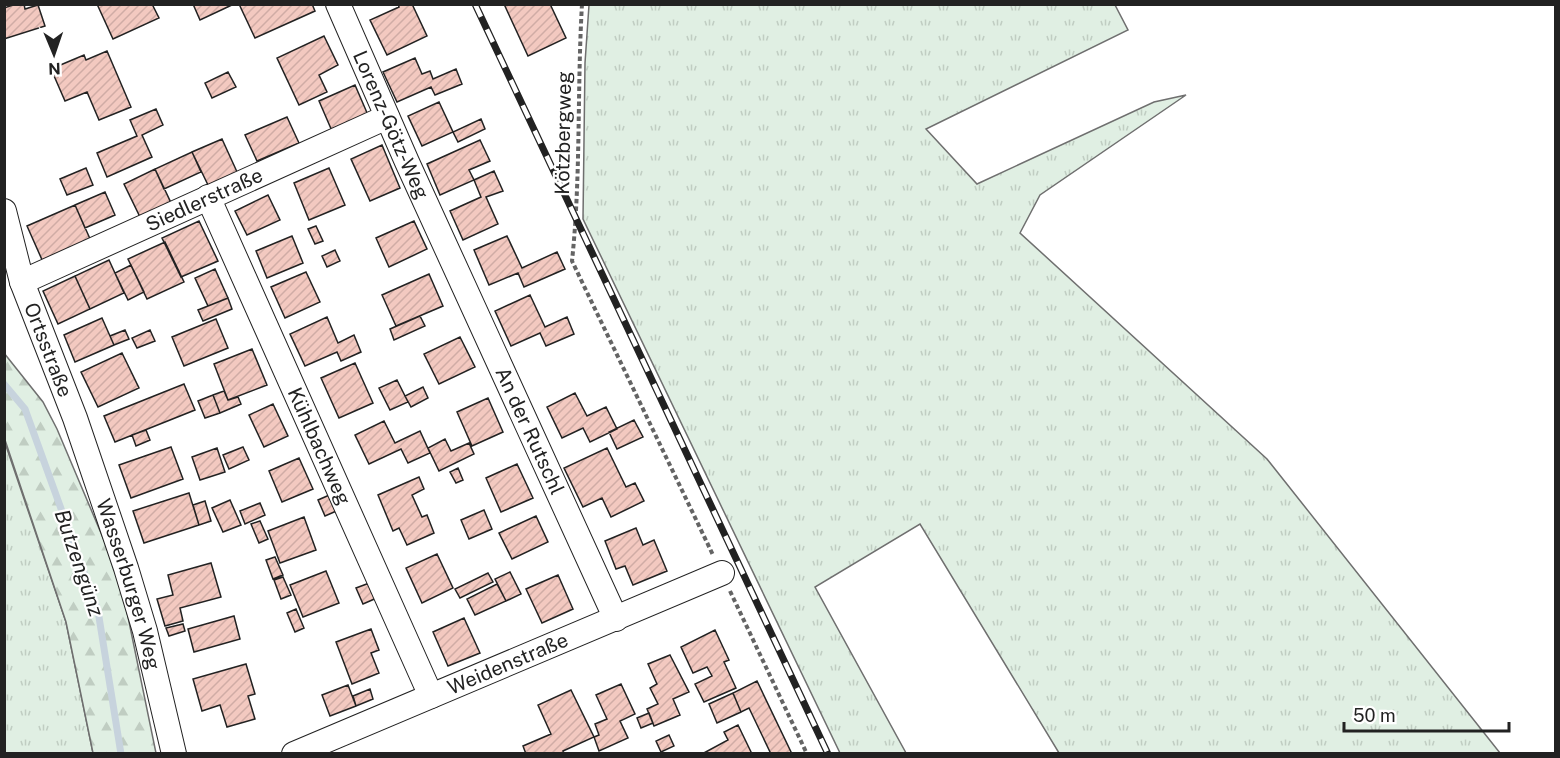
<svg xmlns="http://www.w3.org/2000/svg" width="1560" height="758" font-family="'Public Sans',sans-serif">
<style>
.grass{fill:url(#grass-tufts);stroke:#6f6f6f;stroke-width:1.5}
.forest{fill:url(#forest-firs);stroke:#6f6f6f;stroke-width:1.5}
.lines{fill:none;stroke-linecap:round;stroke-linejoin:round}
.stream{stroke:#c7d3dd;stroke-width:7}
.building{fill:url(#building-hatch);stroke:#222;stroke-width:1.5}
.minor-casing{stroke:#222;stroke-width:26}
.path{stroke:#646464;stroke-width:4;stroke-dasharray:4.5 3;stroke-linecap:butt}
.minor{stroke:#fff;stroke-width:24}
.rail-casing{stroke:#222;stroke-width:7}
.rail{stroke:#fff;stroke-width:4.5;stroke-dasharray:14;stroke-linecap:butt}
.labels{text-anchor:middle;stroke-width:4.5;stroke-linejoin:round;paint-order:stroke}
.street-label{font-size:20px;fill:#222;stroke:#fff}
.water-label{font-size:21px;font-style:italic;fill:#222;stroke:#fff}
</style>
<defs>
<pattern id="grass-tufts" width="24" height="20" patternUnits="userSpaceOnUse" patternTransform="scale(1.5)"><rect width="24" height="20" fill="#e0efe3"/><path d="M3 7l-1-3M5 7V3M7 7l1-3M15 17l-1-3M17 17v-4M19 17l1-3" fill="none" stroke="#c0cdc2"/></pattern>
<pattern id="forest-firs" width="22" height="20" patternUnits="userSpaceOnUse" patternTransform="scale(1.5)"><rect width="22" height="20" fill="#e0efe3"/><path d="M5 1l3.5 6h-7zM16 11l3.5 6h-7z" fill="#c0cdc2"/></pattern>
<pattern id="building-hatch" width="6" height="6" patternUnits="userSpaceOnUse" patternTransform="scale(1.5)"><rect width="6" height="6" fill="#f3c9c0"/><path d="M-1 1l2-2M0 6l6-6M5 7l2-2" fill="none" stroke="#d0aca5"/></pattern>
</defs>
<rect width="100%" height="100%" fill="#fff"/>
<path class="grass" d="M589,5H1115L1128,30L926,129L977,184L1154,102L1186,95L1040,195L1020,233L1267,459L1500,753H1059L920,524L815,587L906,753H840L583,219L585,63Z
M4,440L66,622L93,753H5Z"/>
<path class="forest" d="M4,353L43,402L57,429L120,578L156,753H93L66,622L5,440Z"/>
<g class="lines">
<path class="stream" d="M4,384L25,409L98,611L121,754"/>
</g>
<path class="building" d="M16,4H24L25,9L38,5L45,26L4,39V8Z
M97,4H152L159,18L113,39Z
M193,4H234L200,20Z
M239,4H312L315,11L255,38Z
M398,4H412L427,36L387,55L370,20L399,7Z
M504,4H550L566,38L528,56Z
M324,36L338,65L319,75L327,92L299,105L277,58Z
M107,51L131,107L99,120L87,92L65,101L51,69L84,55L86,60Z
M415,58L422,74L430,71L433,79L456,69L462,84L435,95L431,87L397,102L383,72Z
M228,72L236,87L212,98L205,83Z
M355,85L368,115L332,131L319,101Z
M439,102L453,132L422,146L408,116Z
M156,109L163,125L142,135L152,157L107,177L97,153L137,136L130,120Z
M287,117L299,143L257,161L245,135Z
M481,119L485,129L458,142L453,132Z
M222,139L238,174L209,187L192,152Z
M480,140L490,161L469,170L474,180L440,195L427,164Z
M382,145L400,188L370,201L351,159Z
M192,152L201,172L164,189L155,169Z
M86,168L93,185L67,195L60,179Z
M329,168L345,205L309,220L294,183Z
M155,169L172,205L141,219L124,184Z
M494,171L503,191L486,197L498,224L463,240L450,211L481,197L474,180Z
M105,192L115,215L85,228L75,205Z
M268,195L280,220L247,235L235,211Z
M75,205L91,241L43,262L27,226Z
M199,221L218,261L181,277L162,238Z
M414,221L427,249L389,267L376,238Z
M316,226L323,241L315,244L308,229Z
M292,236L303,263L267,278L256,251Z
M507,236L522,268L557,252L565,269L524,287L518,273L489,285L474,250Z
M165,242L184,282L147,299L128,259Z
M335,250L340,261L327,267L322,256Z
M109,260L124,293L90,309L75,276Z
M131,265L144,292L128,300L115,273Z
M215,269L228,298L208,306L195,278Z
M306,272L320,302L285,318L271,287Z
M429,274L443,306L396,326L382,295Z
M75,276L90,309L58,324L43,291Z
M530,295L545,327L567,317L574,334L546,346L540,333L511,346L495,311Z
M228,298L232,309L203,321L198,310Z
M420,316L425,326L394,340L390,329Z
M327,317L338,343L354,335L361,352L341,361L337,352L305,366L290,334Z
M102,318L114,345L75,362L64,335Z
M216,319L228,348L184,366L172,337Z
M125,330L129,339L114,345L110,336Z
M150,330L155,341L137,348L132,338Z
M460,337L475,367L439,384L424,354Z
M252,349L267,385L228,400L214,364Z
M122,353L139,388L98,407L81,372Z
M355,363L373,403L339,418L321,378Z
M397,380L408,402L390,410L379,388Z
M184,384L195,410L115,442L104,416Z
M423,387L428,398L411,407L405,396Z
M224,391L228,400L238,397L241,404L220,413L213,395Z
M575,393L587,416L606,407L617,429L590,442L583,428L562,438L547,407Z
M213,395L220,413L205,418L198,401Z
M488,398L503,432L472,446L457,412Z
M273,404L288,436L264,447L249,415Z
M634,420L643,437L617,449L609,432Z
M384,421L395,443L420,431L430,453L408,463L401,449L369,464L355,435Z
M146,430L150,440L136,446L132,435Z
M445,439L451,451L469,443L474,454L439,471L428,448Z
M171,447L183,479L131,498L119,465Z
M243,447L249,460L229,469L223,455Z
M217,448L225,472L200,480L192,457Z
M607,448L626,487L635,483L644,501L611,517L602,498L583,507L564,468Z
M299,458L313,489L282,502L269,471Z
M517,464L533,498L501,512L486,478Z
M458,468L463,480L456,483L450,472Z
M419,477L424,489L412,495L422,517L427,515L434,533L407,545L399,528L393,531L378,495Z
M189,493L199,525L144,543L133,511Z
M334,493L341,509L325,516L318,500Z
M230,500L241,525L223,532L212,508Z
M205,501L211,521L199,525L193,505Z
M260,503L265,515L245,524L240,511Z
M484,510L492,529L469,539L461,520Z
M536,516L548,542L512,559L499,533Z
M304,517L316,550L280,563L268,531Z
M260,521L268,539L259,543L251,524Z
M636,528L643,545L654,540L667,571L633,585L625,566L616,569L605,541Z
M437,554L453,588L422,603L406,568Z
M275,557L283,575L273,579L266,560Z
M211,563L221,597L180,608L183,621L165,626L157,599L173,595L168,575Z
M326,571L339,603L303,617L290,585Z
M510,572L521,594L506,601L495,579Z
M488,573L493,582L460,598L455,589Z
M558,575L573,609L542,623L526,589Z
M283,577L291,595L281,599L274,580Z
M372,582L379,597L363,604L356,588Z
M497,584L506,601L475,615L467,599Z
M296,609L304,628L295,632L287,613Z
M234,616L240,639L194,652L188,629Z
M464,618L480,653L448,666L433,632Z
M183,624L185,631L169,636L166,628Z
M371,629L379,650L371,653L379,673L352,684L336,642Z
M715,630L729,660L724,662L736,688L704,702L695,684L712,676L707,667L693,673L681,647Z
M670,655L689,692L673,699L680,715L654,726L647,709L658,704L650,688L657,684L648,664Z
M246,664L255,694L248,696L255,719L227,727L220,705L202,711L193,679Z
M757,681L792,754H771L749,708L741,712L733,693Z
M621,684L635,714L620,721L628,738L599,751L594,737L599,735L595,724L607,719L596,695Z
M348,685L356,706L330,716L322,695Z
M370,689L373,699L356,706L353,696Z
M571,690L594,737L563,751L564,754H526L523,746L551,734L538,705Z
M733,693L741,712L717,723L709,704Z
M649,713L653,723L641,728L637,718Z
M738,725L752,754H702L728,740L724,732Z
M669,735L674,746L661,752L656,741Z"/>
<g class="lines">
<defs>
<g id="minor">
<path id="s1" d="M338,4L407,162L616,619"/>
<path id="s2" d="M208,197L431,696"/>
<path id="s3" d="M4,211L22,282L75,418L126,568L145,631L174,754"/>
<path id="s4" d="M22,282L387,117"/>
<path id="s5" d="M294,754L722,573"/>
</g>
</defs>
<use href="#minor" class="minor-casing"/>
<path class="path" d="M582,4C577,90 581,176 572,261L713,555
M730,591L807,754"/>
<use href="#minor" class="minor"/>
<defs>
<path id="rail" d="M475,4L828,754"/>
</defs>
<use href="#rail" class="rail-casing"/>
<use href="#rail" class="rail"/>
</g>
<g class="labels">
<g class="street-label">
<text dy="7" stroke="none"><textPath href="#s1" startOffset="132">Lorenz-Götz-Weg</textPath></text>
<text transform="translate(563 133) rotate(-89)" y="7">Kötzbergweg</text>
<text dy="7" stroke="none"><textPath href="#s4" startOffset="200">Siedlerstraße</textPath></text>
<text dy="7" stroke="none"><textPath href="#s3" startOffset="146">Ortsstraße</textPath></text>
<text dy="7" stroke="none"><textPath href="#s1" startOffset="468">An der Rutschl</textPath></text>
<text dy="7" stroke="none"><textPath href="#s2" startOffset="273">Kühlbachweg</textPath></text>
<text dy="7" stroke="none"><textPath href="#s3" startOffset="394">Wasserburger Weg</textPath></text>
<text dy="7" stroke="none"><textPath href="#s5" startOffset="232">Weidenstraße</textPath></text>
</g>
<g class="water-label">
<text transform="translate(79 563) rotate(71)" y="7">Butzengünz</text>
</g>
</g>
<rect width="1560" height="758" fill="none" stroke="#222222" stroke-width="12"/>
<g transform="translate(54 54) rotate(178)" stroke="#ffffff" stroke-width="4.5" paint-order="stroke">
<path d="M0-4.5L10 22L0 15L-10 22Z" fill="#222222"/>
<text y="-9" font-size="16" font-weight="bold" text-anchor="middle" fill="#222222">N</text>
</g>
<path d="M1344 722v9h165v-9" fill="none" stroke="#222222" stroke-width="3"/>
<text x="1353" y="722" font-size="18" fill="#222222" stroke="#ffffff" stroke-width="4.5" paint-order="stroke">50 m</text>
</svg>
